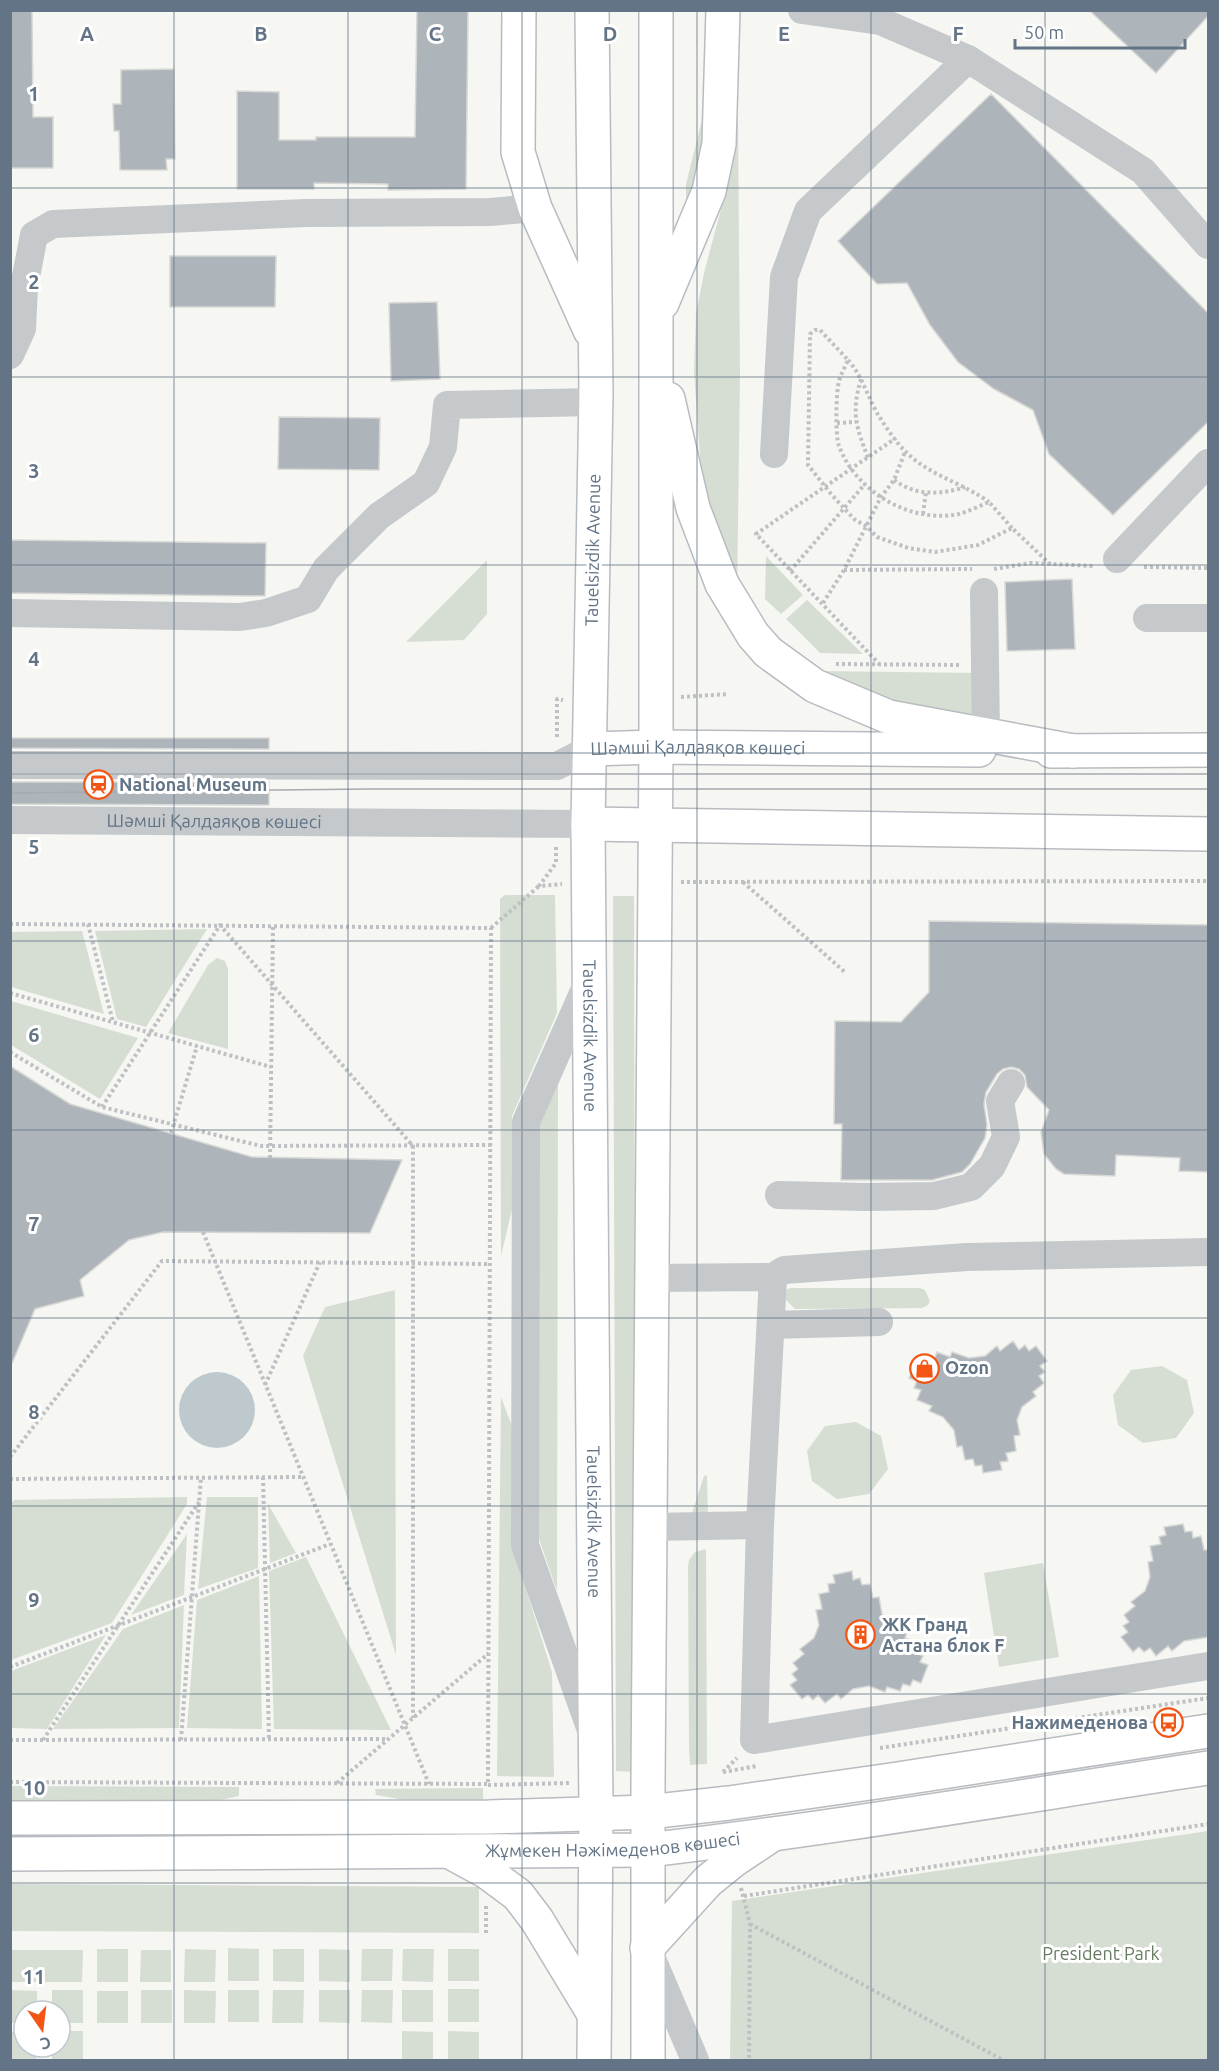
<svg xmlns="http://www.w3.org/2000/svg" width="1219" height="2071" font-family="Ubuntu,sans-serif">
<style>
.green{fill:#d6ded3}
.water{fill:#bec9ce}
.building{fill:#adb5bb;stroke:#d7d7d5;stroke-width:1.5}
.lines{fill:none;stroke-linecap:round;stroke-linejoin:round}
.major-casing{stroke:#b8bcc0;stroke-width:36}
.path{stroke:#bec1c3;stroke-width:4;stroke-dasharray:3 3;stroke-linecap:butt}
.minor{stroke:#c5c9cc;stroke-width:28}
.major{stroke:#fff;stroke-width:33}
.tram{stroke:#a5abb1;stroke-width:1.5}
.grid{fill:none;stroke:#627486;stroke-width:1.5;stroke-opacity:0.55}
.labels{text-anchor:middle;stroke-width:6;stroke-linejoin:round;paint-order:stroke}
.street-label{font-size:18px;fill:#627486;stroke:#fff}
.poi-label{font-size:18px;font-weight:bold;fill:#627486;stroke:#fff;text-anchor:start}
.park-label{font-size:18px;fill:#667c62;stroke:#fff}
.grid-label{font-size:20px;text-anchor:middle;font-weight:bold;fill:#627486;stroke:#fff;stroke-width:6;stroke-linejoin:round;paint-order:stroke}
</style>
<rect width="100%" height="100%" fill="#f6f6f2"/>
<path class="green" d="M703,116L702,158L686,218V184Z
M738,119L740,373L737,600L722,566L700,458L694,371L696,314L704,273L732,168L731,120Z
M766,556L803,595L781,614L765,599Z
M487,560V614L464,640L406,642Z
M807,600L863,654L820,653L786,619Z
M819,671L978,673V718L949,714L880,697Z
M505,895H555L557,1013L512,1116V1209L501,1256L500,899Z
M613,896H634L636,1772L616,1771Z
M207,929L146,1027L117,1019L95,931Z
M82,931L104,1014L11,987V932Z
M217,958L225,961L228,969V1049L168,1033L208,965Z
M10,1001H11L138,1038L100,1099L11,1045Z
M558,1082L557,1591L538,1536V1125Z
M790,1288H920L925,1290L930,1301L928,1305L922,1308L795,1309L785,1299L784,1291Z
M395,1290L396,1655L303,1356L325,1307Z
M1162,1366L1187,1380L1194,1413L1176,1438L1143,1443L1118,1425L1113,1395L1131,1370Z
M501,1397L513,1429V1548L552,1672L554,1777L497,1776Z
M856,1422L881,1436L888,1469L869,1494L837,1499L812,1481L807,1451L825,1426Z
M707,1475L708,1520L691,1516L704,1476Z
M187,1497V1504L112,1623L11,1660L10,1504L14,1500Z
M207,1497H258V1568L198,1589Z
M268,1504L296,1553L270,1563Z
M187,1534L184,1595L131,1615Z
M706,1549L707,1764L690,1765L689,1748L688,1567L689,1560L695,1552Z
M306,1557L391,1730L274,1729L269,1571Z
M1043,1563L1059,1657L999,1667L984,1573Z
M259,1576L262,1729L187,1728L197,1600Z
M184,1605L179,1728L53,1729L123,1629Z
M106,1635L47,1729L11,1728V1671Z
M11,1786L239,1787V1796L184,1808H11Z
M483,1788V1805L440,1806L376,1795L375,1789Z
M1208,1831V2060H730L732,1901Z
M11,1884L479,1887V1933L11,1931Z
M228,1948L259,1949V1981H228Z
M97,1949H128V1982H97Z
M185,1949L216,1950L215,1982H184Z
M273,1949H304V1982L273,1981Z
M319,1949L350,1950V1982L319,1981Z
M362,1949H393L392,1981H361Z
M403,1949H434L433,1982L402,1981Z
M448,1949H479V1981H448Z
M11,1950H83L82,1982H11Z
M141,1950H171V1982H140Z
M448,1989H479V2022H448Z
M11,1990L37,1991V2011H24V2023H11Z
M52,1990H83V2023H60V2011H52Z
M141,1990H172V2023H141Z
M184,1990L216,1991L215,2023H184Z
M228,1990H259V2022H228Z
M273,1990H304L303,2023H272Z
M319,1990H350V2023L319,2022Z
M362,1990H393L392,2023L361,2022Z
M402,1990H433V2022H402Z
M97,1991H128V2023H97Z
M60,2031H83V2060H52V2047H60Z
M402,2031L433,2032V2060H402Z
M448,2031L479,2032V2060H448Z
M10,2032H24V2047H36V2060H11Z"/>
<path class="water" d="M179 1410a38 38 0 1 1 76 0a38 38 0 1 1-76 0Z"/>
<path class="building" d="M10,10H32L33,117H53V168H10Z
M417,10H468L466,189L388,190V184L314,183V189H237V91L279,92V140H316V137H415Z
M1089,10H1209V15L1156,73Z
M174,69L175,159H166L167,170H120L119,131H114L113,104H121V70Z
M991,94L1209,314V421L1113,515L1049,454L1033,410L994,389L958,362L930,325L907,283L877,284L838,241Z
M170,256H276L275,307H170Z
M437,302L440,379L391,381L389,303Z
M279,417L380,418L379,470L278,469Z
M10,540L266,543L265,596L10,593Z
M1072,579L1075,649L1007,651L1005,582Z
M10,738H269V749L10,748Z
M10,782H269V805L10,804Z
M929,921L1209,925V1172L1179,1171L1180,1158L1116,1155L1115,1176L1064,1174L1056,1169L1044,1154L1041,1132L1049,1110L1027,1087L1025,1075L1019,1069L1011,1067L1003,1069L997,1074L986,1092L984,1104L987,1125L985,1138L970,1164L962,1172L932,1180H841L842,1124H834L835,1021L901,1022L929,992Z
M10,1066L70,1104L252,1157L402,1160L370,1233L163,1232L129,1240L80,1280L84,1296L35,1309L10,1368Z
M1013,1341L1019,1350L1025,1345L1029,1351L1036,1346L1047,1361L1040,1366L1045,1372L1039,1376L1044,1383L1033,1392L1036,1396L1022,1407L1017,1420L1020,1435L1014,1436L1016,1451L1006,1453L1008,1461L1000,1462L1002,1470L983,1473L982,1465L975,1466L973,1459L965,1460L962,1446L957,1447L954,1430L943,1417L929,1411L932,1406L917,1400L921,1390L914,1388L917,1381L909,1378L917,1360L924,1364L927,1357L934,1360L937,1352L950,1357L952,1352L969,1358L985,1356L997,1346L1000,1351Z
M1183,1524L1185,1532L1192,1531L1193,1538L1201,1536L1204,1550H1209V1637L1184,1641L1172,1651L1168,1646L1156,1656L1150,1648L1144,1652L1139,1647L1133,1652L1121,1637L1128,1632L1123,1626L1129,1622L1124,1615L1135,1606L1131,1602L1145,1591L1150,1577L1148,1562L1153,1561L1150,1546L1161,1544L1159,1537L1166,1535L1164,1527Z
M852,1571L853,1580L860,1578L862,1585L870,1584L873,1598L879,1597L882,1614L893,1626L907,1632L905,1638L919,1643L916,1653L923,1656L920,1662L928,1665L921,1683L913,1680L910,1686L903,1684L900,1691L887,1687L885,1692L869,1686L853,1689L841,1699L837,1694L825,1703L818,1695L813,1700L808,1695L802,1699L790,1685L797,1680L792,1674L798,1669L793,1663L804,1654L800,1649L814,1638L819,1625L816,1610L822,1609L819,1594L829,1592L828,1584L835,1583L833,1575Z"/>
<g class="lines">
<defs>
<g id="major">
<path d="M519,10L518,152L535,208L590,330"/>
<path id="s2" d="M592,10L596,394L588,824L596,1813L594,2060"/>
<path d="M662,303L709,191L719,144L723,10"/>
<path d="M668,399L693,508L722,584L753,635L768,652L815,686L889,717L1073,751"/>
<path id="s3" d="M590,749L656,747L979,750"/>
<path d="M1051,751L1208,750"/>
<path d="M588,824L1208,834"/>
<path d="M10,1818L489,1817L648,1812L729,1803L891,1780L1208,1731"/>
<path d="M452,1853L487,1872L518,1895L537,1920L594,2014"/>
<path id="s4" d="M10,1854L648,1850C836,1828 1022,1796 1208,1768"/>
<path d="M647,1948L708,1881L734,1860L767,1838"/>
<path d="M648,2060V1783L656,747V10"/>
</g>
</defs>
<use href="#major" class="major-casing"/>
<path class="path" d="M848,360C862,376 867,395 877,413C885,426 895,441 905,451C928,475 963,483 989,502
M861,379C851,413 856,426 868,458
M837,423L856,422
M894,480C916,496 940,495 965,487
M923,514L926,492
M1012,528L989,502C980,506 969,511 959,514C911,524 856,492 839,446C835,435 836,393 839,381C841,374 845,367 848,360L820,330H815L810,334L808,465L831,494L854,519L866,526L877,537L908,548L935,552L978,545L1012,528L1052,566
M1144,567L1208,568
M994,569L1030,563L1094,566
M844,570L972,569
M790,571L865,484
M823,603L844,570L881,497L894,480L905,452
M836,664L961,665
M880,665L756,534L896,438
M681,697L729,694
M557,737V699L563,700
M556,847V863L539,886L562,884
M681,882L1208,881
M743,882L846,973
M10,924L491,928L488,1784L10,1782
M88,924L113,1022
M491,928L539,886
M10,993L271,1067
M10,1052L102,1107L261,1146L491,1145
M102,1107L220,925L413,1146V1718
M171,1133L197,1046
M270,1158L273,926
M203,1232L429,1784
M265,1385L320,1262
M10,1457L162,1261L490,1264
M263,1477L269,1740
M10,1479L303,1477
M10,1667L330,1544
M10,1740L388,1739
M43,1740L199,1502
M181,1740L201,1477
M880,1748L1208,1698
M723,1772L757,1766
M723,1772L737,1758
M337,1783L489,1653
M488,1785L569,1783
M741,1888L750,1924L749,2060
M744,1896L1208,1824
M750,1924L1003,2060
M486,1933V1904"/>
<g class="minor">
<path d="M802,10L880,21L968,59L1143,171L1208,245"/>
<path d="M10,355L22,329L24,287L34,235L53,224L306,213L490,212L535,208"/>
<path d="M774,454L784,277L808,211L968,59"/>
<path d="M1117,559L1208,463"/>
<path d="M984,592L986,736"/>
<path d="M10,613L240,617L266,613L308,599L326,569L379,516L426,483L443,447L447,405L595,402"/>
<path d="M1147,618H1208"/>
<path d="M10,765L557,766L590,749"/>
<path id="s1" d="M10,820L588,824"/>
<path d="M589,980L526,1122L525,1545L592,1733"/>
<path d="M779,1195L865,1197L934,1196L971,1187L992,1166L1006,1137L1000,1101L1011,1083"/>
<path d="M773,1277L784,1270L967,1257L1208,1252"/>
<path d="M653,1278L773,1277L760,1525L754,1740L1208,1666"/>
<path d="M771,1325L879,1322"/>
<path d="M650,1527L760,1525"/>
<path d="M649,1952L695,2060"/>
</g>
<use href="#major" class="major"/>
<path class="tram" d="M10,774H1208
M10,793L369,789H1208"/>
</g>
<path class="grid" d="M174,10V2060M348,10V2060M522,10V2060M697,10V2060M871,10V2060M1045,10V2060M10,188H1208M10,377H1208M10,565H1208M10,753H1208M10,941H1208M10,1130H1208M10,1318H1208M10,1506H1208M10,1694H1208M10,1883H1208"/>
<defs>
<symbol id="station-ring" viewBox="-11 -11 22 22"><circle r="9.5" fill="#fff" stroke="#f35515" stroke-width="1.5"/><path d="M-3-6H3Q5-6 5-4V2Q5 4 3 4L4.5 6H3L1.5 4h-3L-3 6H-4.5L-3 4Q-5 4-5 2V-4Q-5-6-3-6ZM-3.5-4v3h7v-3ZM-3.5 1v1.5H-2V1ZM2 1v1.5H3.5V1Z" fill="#f35515"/></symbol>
<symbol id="shop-ring" viewBox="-11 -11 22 22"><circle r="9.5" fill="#fff" stroke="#f35515" stroke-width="1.5"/><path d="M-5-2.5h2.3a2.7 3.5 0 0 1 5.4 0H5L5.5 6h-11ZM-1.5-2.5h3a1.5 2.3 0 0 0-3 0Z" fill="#f35515"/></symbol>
<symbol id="building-ring" viewBox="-11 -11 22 22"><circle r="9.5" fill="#fff" stroke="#f35515" stroke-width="1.5"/><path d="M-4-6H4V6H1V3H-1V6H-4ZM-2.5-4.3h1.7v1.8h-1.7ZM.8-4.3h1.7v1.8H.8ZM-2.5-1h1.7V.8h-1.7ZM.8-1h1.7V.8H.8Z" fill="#f35515"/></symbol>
<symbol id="bus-ring" viewBox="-11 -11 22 22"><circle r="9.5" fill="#fff" stroke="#f35515" stroke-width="1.5"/><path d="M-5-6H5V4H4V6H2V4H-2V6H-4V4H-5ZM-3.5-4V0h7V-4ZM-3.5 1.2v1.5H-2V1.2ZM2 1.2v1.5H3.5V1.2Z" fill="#f35515"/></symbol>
</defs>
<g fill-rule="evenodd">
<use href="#station-ring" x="82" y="768" width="33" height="33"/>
<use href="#shop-ring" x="908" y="1352" width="33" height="33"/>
<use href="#building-ring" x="844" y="1618" width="33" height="33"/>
<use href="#bus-ring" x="1152" y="1706" width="33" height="33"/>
</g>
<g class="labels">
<g class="street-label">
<text transform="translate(593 550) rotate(-89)" y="6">Tauelsizdik Avenue</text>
<text dy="6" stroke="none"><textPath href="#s3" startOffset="108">Шәмші Қалдаяқов көшесі</textPath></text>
<text dy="6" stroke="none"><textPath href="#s1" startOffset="204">Шәмші Қалдаяқов көшесі</textPath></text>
<text dy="6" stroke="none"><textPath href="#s2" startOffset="1026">Tauelsizdik Avenue</textPath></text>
<text dy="6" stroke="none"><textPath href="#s2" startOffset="1512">Tauelsizdik Avenue</textPath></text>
<text dy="6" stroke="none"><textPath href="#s4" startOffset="603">Жұмекен Нәжімеденов көшесі</textPath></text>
</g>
<g class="poi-label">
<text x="119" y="791">National Museum</text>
<text x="945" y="1374">Ozon</text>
<text x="882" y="1631">ЖК Гранд<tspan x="882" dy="21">Астана блок F</tspan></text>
<text x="1148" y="1729" text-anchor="end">Нажимеденова</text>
</g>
<g class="park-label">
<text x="1101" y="1960">President Park</text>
</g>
</g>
<g class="grid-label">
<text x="87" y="41">A</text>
<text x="261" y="41">B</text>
<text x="435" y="41">C</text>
<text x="610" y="41">D</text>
<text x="784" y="41">E</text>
<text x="958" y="41">F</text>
<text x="34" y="101">1</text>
<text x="34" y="289">2</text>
<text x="34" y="478">3</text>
<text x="34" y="666">4</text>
<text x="34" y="854">5</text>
<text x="34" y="1042">6</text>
<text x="34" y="1231">7</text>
<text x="34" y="1419">8</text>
<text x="34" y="1607">9</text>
<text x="34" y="1795">10</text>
<text x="34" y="1984">11</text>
</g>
<rect width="1219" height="2071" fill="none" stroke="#627486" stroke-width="24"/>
<g transform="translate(42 2029) rotate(166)"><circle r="28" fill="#ffffff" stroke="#c0c7cf" stroke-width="1.5"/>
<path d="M0-4.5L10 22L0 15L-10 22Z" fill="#f35515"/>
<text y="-9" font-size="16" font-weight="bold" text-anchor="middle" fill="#627486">С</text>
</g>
<path d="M1015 39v9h170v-9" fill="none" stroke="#627486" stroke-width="3"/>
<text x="1024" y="39" font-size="18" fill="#627486" stroke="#ffffff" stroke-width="4.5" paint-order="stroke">50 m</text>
</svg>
